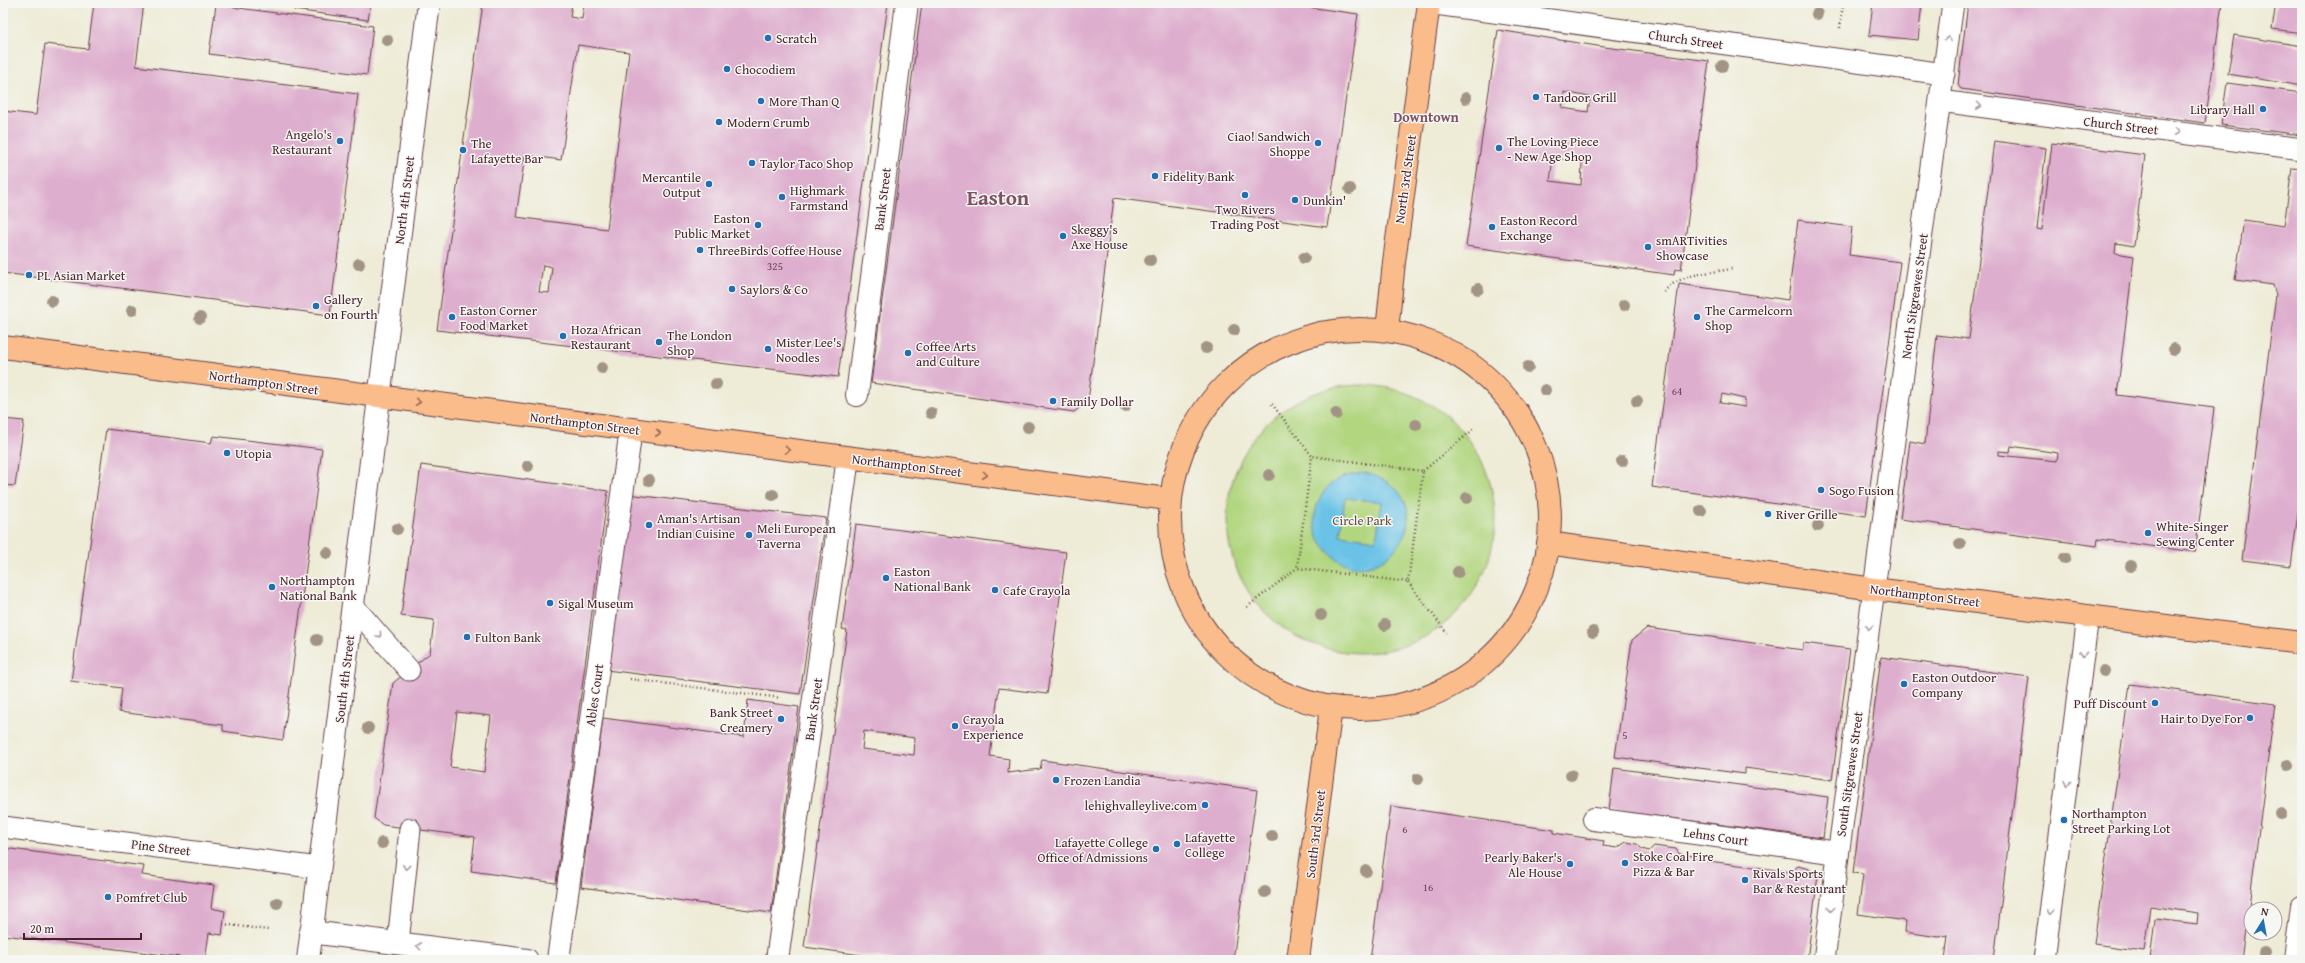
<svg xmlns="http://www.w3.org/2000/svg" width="2305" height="963" font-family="'Gentium Book Plus',serif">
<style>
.green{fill:#b1d67f;stroke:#7e7a55}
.water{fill:#6ac3e7;stroke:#5a7189;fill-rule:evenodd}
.building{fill:#deaece;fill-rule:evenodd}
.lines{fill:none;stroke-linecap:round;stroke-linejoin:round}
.service-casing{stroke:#633e45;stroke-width:23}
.pedestrian-casing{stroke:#633e45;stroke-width:24}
.minor-casing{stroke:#633e45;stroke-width:24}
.tertiary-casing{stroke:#633e45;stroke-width:24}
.primary-casing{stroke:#633e45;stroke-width:24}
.path{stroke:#633e45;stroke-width:2.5;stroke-dasharray:1 3;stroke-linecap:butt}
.service{stroke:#fff;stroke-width:21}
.pedestrian{stroke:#fff;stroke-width:22}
.minor{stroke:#fff;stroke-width:22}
.tertiary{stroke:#fff;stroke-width:22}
.primary{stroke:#fabc8b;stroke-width:22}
.tree{fill:#a29484}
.oneway{stroke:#ae9aa0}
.oneway2{stroke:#996656}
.poi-dot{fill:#1f6fb2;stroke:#f6f6f2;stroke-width:1.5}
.labels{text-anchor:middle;stroke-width:3;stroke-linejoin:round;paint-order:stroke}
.number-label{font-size:11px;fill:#6f4354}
.poi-label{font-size:13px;fill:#4a1f2b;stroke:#f6f6f2;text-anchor:start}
.street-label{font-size:13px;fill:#4a1f2b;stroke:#f6f6f2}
.park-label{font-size:13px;fill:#644d40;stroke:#f6f6f2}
.neighbourhood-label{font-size:14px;font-weight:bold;fill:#7e5164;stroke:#f6f6f2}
.town-label{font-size:21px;font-weight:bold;fill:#7e5164;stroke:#f6f6f2}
</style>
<rect width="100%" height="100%" fill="#f6f6f2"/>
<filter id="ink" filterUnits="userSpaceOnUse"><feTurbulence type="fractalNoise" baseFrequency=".025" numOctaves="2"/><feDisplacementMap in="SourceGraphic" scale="8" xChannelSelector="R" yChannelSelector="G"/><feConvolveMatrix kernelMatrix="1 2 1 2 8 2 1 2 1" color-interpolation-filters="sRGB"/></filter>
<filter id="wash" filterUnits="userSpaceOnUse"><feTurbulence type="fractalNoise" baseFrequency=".012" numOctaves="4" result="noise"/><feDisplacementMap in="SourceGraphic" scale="16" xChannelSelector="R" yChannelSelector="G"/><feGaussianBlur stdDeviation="0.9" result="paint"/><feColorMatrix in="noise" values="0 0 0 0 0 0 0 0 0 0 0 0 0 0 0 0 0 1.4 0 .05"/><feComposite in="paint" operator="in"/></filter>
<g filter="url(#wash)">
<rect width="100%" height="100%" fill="#eeebd6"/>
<path class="green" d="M1227 519a134 134 0 1 1 268 0a134 134 0 1 1-268 0Z"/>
<path class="water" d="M1366,473C1463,501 1369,618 1320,541C1308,521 1317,491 1337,480C1347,475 1355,474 1366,473ZM1345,498L1382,502L1376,540L1340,535Z"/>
<g id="blocks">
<path class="building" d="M94,3H144L136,66L358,94L330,315L3,273V111L36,115L45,44L88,49Z
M295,3H371L368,20L294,10Z
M483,3H572L570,17L582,19L584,3H888L838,377L437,330ZM578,45L629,52L607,229L516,217L525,155L561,160ZM543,265L552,267L549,293L539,292Z
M922,3H1279L1358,14L1327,227L1114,198L1088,401L1074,412L871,383Z
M1873,3H1922L1918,40L1869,35Z
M1968,3H2222L2205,123L1961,89L1958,85Z
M2276,3H2302V33L2272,29Z
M216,5L373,26L367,75L209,54Z
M1498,30L1597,46L1709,61L1681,270L1675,269L1674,275L1466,246ZM1564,92L1590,97L1588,112L1562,108ZM1553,158L1582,162L1581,185L1550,181Z
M2234,35L2302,46V86L2228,74Z
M2227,83L2302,93V135L2221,125Z
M1994,141L2046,148L2037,229L2042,230L2052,143L2145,155L2134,246L2116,243L2115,253L2134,256L2117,395L2214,408L2195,552L2098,539L2097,546L1900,519L1910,441L1925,444L1937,335L1969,339ZM2011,446L2058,453L2057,461L1999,455V451L2010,452Z
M2292,168L2302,169V483L2291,566L2242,560L2276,295L2273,285L2235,280L2244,220L2284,226Z
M1798,220L1852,227L1849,255L1900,262L1866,516L1652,487L1679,284L1788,300ZM1722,394L1745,399V407L1720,403Z
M3,419L24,421L15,486L3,485Z
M106,429L211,443L213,436L322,449L283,740L223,731V725L119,712L122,688L71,681Z
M421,465L608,491L556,883L471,871L475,837L383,825L374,818L393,683L430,653L434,620L401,616ZM457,712L491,716L484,772L450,767Z
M627,494L826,518L800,694L606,670Z
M856,524L1066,552L1047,694L999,688L990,756L1009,759L1008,773L1040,769L1042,760L1257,790L1233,960H897L804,947L847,630L842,629ZM864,731L915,738L914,755L862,749Z
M1647,628L1803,650V643L1850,649L1832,780L1745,768V774L1615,757L1632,640Z
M1881,657L2029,677L1994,960H1945L1948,935L1939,937L1905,932L1906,921L1858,914L1863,874L1853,873Z
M2130,684L2275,704L2242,960H2150L2155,919L2197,924L2198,913L2150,906L2144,951L2094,944Z
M748,700L799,707L771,913L581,887L603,718L744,737Z
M1614,768L1828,797L1823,838L1609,810Z
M1391,806L1554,830V833L1604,841L1603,846L1617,848L1626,842L1637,844L1642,849L1649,851L1654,846L1676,849L1679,854L1694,856V859L1791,872L1798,866L1809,869L1813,875H1818L1807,960H1370Z
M3,848L144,866L142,875L214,885L211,908L225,911L222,935L209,933L205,960L3,935Z"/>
</g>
</g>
<g filter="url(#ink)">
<use href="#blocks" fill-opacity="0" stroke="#633e45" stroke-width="1"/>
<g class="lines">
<defs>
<path id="service" d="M1428,3L1944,74
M1940,101L2302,149
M353,606L409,670
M3,827L319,868
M398,943L410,829
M1824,960L1953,3
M2044,960L2088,616"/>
<path id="pedestrian" d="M857,395L907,3
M1594,819L1838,853
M558,960L631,429
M777,960L848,458"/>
<path id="minor" d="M311,932L527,960
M2295,960L2302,907"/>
<path id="tertiary" d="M308,960L429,3"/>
<path id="primary" d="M1170 519a190 190 0 1 1 380 0a190 190 0 1 1-380 0Z
M1387,331L1394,262L1429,3
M3,347L1168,499
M1548,543L1874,589L2302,643
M1298,960L1331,708"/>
</defs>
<use href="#service" class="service-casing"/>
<use href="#pedestrian" class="pedestrian-casing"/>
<use href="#minor" class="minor-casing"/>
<use href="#tertiary" class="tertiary-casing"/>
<use href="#primary" class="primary-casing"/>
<path class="path" d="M1840,28L1843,3
M1664,292C1679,273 1710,273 1732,269
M1272,404L1312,456L1297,568L1408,582L1423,471L1312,456
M1423,471L1474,429
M1408,582L1447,633
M1247,607L1297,568
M630,679L781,698
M223,924L268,930"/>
<use href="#service" class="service"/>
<use href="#pedestrian" class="pedestrian"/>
<use href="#minor" class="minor"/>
<use href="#tertiary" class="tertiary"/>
<use href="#primary" class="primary"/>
</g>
<g class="tree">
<circle cx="1817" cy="14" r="6"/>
<circle cx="387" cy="40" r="6"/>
<circle cx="1722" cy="66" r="6"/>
<circle cx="1466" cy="98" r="6"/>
<circle cx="1350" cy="189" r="6"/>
<circle cx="1304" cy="258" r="6"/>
<circle cx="1150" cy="260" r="6"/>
<circle cx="359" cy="264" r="6"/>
<circle cx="1478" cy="289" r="6"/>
<circle cx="52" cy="301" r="6"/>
<circle cx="1624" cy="305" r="6"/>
<circle cx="132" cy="310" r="6"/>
<circle cx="200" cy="318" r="6"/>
<circle cx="1234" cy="330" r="6"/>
<circle cx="1206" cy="348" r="6"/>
<circle cx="2174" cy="349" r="6"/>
<circle cx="1528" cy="367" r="6"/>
<circle cx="602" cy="368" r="6"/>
<circle cx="716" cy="384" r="6"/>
<circle cx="1545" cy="390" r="6"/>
<circle cx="1637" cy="401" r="6"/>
<circle cx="1125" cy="406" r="6"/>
<circle cx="931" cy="413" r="6"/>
<circle cx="1336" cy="414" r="6"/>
<circle cx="1416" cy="425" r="6"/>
<circle cx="1028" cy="427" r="6"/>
<circle cx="1622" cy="461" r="6"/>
<circle cx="528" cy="466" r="6"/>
<circle cx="1269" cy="475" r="6"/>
<circle cx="649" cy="480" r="6"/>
<circle cx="773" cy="495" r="6"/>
<circle cx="1467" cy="498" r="6"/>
<circle cx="1701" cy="511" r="6"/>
<circle cx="1818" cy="526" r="6"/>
<circle cx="397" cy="529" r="6"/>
<circle cx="1960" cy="544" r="6"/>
<circle cx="327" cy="553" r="6"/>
<circle cx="2065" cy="558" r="6"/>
<circle cx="2131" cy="566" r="6"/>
<circle cx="1458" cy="572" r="6"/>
<circle cx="1321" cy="615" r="6"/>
<circle cx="1385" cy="625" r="6"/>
<circle cx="1593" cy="632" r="6"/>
<circle cx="317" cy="640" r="6"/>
<circle cx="2104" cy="671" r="6"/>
<circle cx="368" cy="728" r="6"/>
<circle cx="2288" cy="765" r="6"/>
<circle cx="1571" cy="775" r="6"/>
<circle cx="1418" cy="779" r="6"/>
<circle cx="2281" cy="814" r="6"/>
<circle cx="1272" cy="836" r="6"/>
<circle cx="382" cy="843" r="6"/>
<circle cx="1366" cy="871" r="6"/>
<circle cx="1265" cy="892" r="6"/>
<circle cx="277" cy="903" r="6"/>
<circle cx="2264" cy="953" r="6"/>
</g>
<defs><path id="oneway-chevron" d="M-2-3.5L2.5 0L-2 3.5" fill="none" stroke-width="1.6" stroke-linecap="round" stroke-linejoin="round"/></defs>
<g class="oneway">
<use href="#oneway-chevron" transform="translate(1948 39) rotate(-83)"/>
<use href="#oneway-chevron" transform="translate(1979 106) rotate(7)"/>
<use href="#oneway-chevron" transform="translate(2177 132) rotate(7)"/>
<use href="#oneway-chevron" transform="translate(1869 627) rotate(97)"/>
<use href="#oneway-chevron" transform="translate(379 635) rotate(49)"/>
<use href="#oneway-chevron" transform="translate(2083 654) rotate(97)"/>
<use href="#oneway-chevron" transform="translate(2067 783) rotate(97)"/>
<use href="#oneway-chevron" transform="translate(406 867) rotate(96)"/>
<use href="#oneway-chevron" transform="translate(1831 909) rotate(98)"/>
<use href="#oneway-chevron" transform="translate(2050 912) rotate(97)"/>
<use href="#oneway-chevron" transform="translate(419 946) rotate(-173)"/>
</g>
<g class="oneway2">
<use href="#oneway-chevron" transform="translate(418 402) rotate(7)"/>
<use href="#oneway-chevron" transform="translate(658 433) rotate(7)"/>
<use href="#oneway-chevron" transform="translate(787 450) rotate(7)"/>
<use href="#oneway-chevron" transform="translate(985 475) rotate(7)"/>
</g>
</g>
<g class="poi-dot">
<circle cx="768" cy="38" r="4"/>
<circle cx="727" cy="69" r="4"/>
<circle cx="1536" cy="97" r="4"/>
<circle cx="761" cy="101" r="4"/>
<circle cx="2263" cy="109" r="4"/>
<circle cx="719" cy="122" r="4"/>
<circle cx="340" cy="141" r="4"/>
<circle cx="1318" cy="143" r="4"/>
<circle cx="1499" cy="148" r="4"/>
<circle cx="463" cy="150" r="4"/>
<circle cx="752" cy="163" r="4"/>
<circle cx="1155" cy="176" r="4"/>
<circle cx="709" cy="184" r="4"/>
<circle cx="1245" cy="195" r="4"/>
<circle cx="782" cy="197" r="4"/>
<circle cx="1295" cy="200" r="4"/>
<circle cx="758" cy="225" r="4"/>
<circle cx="1492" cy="227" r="4"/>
<circle cx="1063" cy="236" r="4"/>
<circle cx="1648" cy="247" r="4"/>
<circle cx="700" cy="250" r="4"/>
<circle cx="29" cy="275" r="4"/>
<circle cx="732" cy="289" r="4"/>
<circle cx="316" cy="306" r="4"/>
<circle cx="452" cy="317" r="4"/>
<circle cx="1697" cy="317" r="4"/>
<circle cx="563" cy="336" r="4"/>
<circle cx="659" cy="342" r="4"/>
<circle cx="768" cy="349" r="4"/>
<circle cx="908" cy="353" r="4"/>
<circle cx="1053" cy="401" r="4"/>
<circle cx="227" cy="453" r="4"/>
<circle cx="1821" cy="490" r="4"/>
<circle cx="1768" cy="514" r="4"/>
<circle cx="649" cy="525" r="4"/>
<circle cx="2148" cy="533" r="4"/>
<circle cx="749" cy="535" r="4"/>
<circle cx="886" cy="578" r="4"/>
<circle cx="272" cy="587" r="4"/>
<circle cx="995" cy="590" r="4"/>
<circle cx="550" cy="603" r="4"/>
<circle cx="467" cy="637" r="4"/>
<circle cx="1904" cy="684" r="4"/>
<circle cx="2155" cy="703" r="4"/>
<circle cx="2250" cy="718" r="4"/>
<circle cx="781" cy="719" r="4"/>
<circle cx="955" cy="726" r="4"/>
<circle cx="1056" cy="780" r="4"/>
<circle cx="1205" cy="805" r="4"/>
<circle cx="2064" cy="820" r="4"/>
<circle cx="1177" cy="844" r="4"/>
<circle cx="1156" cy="849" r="4"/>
<circle cx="1625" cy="863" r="4"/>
<circle cx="1570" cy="864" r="4"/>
<circle cx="1745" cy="880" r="4"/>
<circle cx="108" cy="897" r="4"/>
</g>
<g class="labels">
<g class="number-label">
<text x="775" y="270">325</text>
<text x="1677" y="395">64</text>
<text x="1625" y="739">5</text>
<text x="1405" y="833">6</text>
<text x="1428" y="891">16</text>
</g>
<g class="poi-label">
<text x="776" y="43">Scratch</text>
<text x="735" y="74">Chocodiem</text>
<text x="1544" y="102">Tandoor Grill</text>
<text x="769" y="106">More Than Q</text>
<text x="2255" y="114" text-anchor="end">Library Hall</text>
<text x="727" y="127">Modern Crumb</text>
<text x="332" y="139" text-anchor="end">Angelo's<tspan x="332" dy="15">Restaurant</tspan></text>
<text x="1310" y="141" text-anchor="end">Ciao! Sandwich<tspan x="1310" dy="15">Shoppe</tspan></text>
<text x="1507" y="146">The Loving Piece<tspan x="1507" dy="15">- New Age Shop</tspan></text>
<text x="471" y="148">The<tspan x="471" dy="15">Lafayette Bar</tspan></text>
<text x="760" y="168">Taylor Taco Shop</text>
<text x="1163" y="181">Fidelity Bank</text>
<text x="701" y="182" text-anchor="end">Mercantile<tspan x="701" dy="15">Output</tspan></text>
<text x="790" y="195">Highmark<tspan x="790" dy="15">Farmstand</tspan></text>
<text x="1303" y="205">Dunkin'</text>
<text x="1245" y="214" text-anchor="middle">Two Rivers<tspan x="1245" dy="15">Trading Post</tspan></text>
<text x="750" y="223" text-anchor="end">Easton<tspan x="750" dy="15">Public Market</tspan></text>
<text x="1500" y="225">Easton Record<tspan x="1500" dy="15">Exchange</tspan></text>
<text x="1071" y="234">Skeggy's<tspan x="1071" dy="15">Axe House</tspan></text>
<text x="1656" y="245">smARTivities<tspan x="1656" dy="15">Showcase</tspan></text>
<text x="708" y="255">ThreeBirds Coffee House</text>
<text x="37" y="280">PL Asian Market</text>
<text x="740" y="294">Saylors &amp; Co</text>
<text x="324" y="304">Gallery<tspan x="324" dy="15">on Fourth</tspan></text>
<text x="460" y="315">Easton Corner<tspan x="460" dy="15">Food Market</tspan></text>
<text x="1705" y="315">The Carmelcorn<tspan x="1705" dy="15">Shop</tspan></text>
<text x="571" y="334">Hoza African<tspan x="571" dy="15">Restaurant</tspan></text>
<text x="667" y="340">The London<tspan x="667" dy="15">Shop</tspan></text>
<text x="776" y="347">Mister Lee's<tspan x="776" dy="15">Noodles</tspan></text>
<text x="916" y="351">Coffee Arts<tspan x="916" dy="15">and Culture</tspan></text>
<text x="1061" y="406">Family Dollar</text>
<text x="235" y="458">Utopia</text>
<text x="1829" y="495">Sogo Fusion</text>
<text x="1776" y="519">River Grille</text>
<text x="657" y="523">Aman's Artisan<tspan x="657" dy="15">Indian Cuisine</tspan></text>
<text x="2156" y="531">White-Singer<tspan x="2156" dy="15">Sewing Center</tspan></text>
<text x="757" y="533">Meli European<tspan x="757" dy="15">Taverna</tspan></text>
<text x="894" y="576">Easton<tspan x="894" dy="15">National Bank</tspan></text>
<text x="280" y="585">Northampton<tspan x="280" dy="15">National Bank</tspan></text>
<text x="1003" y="595">Cafe Crayola</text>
<text x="558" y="608">Sigal Museum</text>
<text x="475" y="642">Fulton Bank</text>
<text x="1912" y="682">Easton Outdoor<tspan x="1912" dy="15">Company</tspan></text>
<text x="2147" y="708" text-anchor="end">Puff Discount</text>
<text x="773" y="717" text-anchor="end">Bank Street<tspan x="773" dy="15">Creamery</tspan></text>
<text x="2242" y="723" text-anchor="end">Hair to Dye For</text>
<text x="963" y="724">Crayola<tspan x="963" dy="15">Experience</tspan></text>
<text x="1064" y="785">Frozen Landia</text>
<text x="1197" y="810" text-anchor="end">lehighvalleylive.com</text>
<text x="2072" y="818">Northampton<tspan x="2072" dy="15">Street Parking Lot</tspan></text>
<text x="1185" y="842">Lafayette<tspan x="1185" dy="15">College</tspan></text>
<text x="1148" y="847" text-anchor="end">Lafayette College<tspan x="1148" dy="15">Office of Admissions</tspan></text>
<text x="1633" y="861">Stoke Coal Fire<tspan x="1633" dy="15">Pizza &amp; Bar</tspan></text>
<text x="1562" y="862" text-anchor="end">Pearly Baker's<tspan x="1562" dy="15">Ale House</tspan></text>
<text x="1753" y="878">Rivals Sports<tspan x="1753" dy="15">Bar &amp; Restaurant</tspan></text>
<text x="116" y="902">Pomfret Club</text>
</g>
<g class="street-label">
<text transform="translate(1686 39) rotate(8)" y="5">Church Street</text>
<text transform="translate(2121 125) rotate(7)" y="5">Church Street</text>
<text transform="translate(1405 179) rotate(-82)" y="5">North 3rd Street</text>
<text transform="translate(882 199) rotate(-83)" y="5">Bank Street</text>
<text transform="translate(404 200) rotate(-83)" y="5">North 4th Street</text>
<text transform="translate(1914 296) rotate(-82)" y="5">North Sitgreaves Street</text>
<text transform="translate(264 382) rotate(8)" y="5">Northampton Street</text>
<text transform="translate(585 423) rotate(7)" y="5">Northampton Street</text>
<text transform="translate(907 465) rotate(7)" y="5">Northampton Street</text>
<text transform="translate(1925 595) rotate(7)" y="5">Northampton Street</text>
<text transform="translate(344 679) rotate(-83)" y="5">South 4th Street</text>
<text transform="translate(594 695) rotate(-82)" y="5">Ables Court</text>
<text transform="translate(813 709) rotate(-82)" y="5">Bank Street</text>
<text transform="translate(1849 774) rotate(-82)" y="5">South Sitgreaves Street</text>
<text transform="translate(1315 834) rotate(-83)" y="5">South 3rd Street</text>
<text transform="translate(1716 836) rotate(8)" y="5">Lehns Court</text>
<text transform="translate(161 847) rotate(7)" y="5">Pine Street</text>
</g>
<g class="park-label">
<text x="1362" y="525">Circle Park</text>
</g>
<g class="neighbourhood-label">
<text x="1426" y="122">Downtown</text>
</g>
<g class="town-label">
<text x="998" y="205">Easton</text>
</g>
</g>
<rect width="2305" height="963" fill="none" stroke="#f6f6f2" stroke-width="16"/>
<g transform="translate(2263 921) rotate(11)"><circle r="19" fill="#f6f6f2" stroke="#b1a0a2"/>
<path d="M0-3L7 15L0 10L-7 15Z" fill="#1f6fb2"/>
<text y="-6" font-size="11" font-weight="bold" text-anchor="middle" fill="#4a1f2b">N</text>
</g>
<path d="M24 933v6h117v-6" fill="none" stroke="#4a1f2b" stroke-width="2"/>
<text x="30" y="933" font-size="12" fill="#4a1f2b" stroke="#f6f6f2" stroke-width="3" paint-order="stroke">20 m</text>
</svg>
